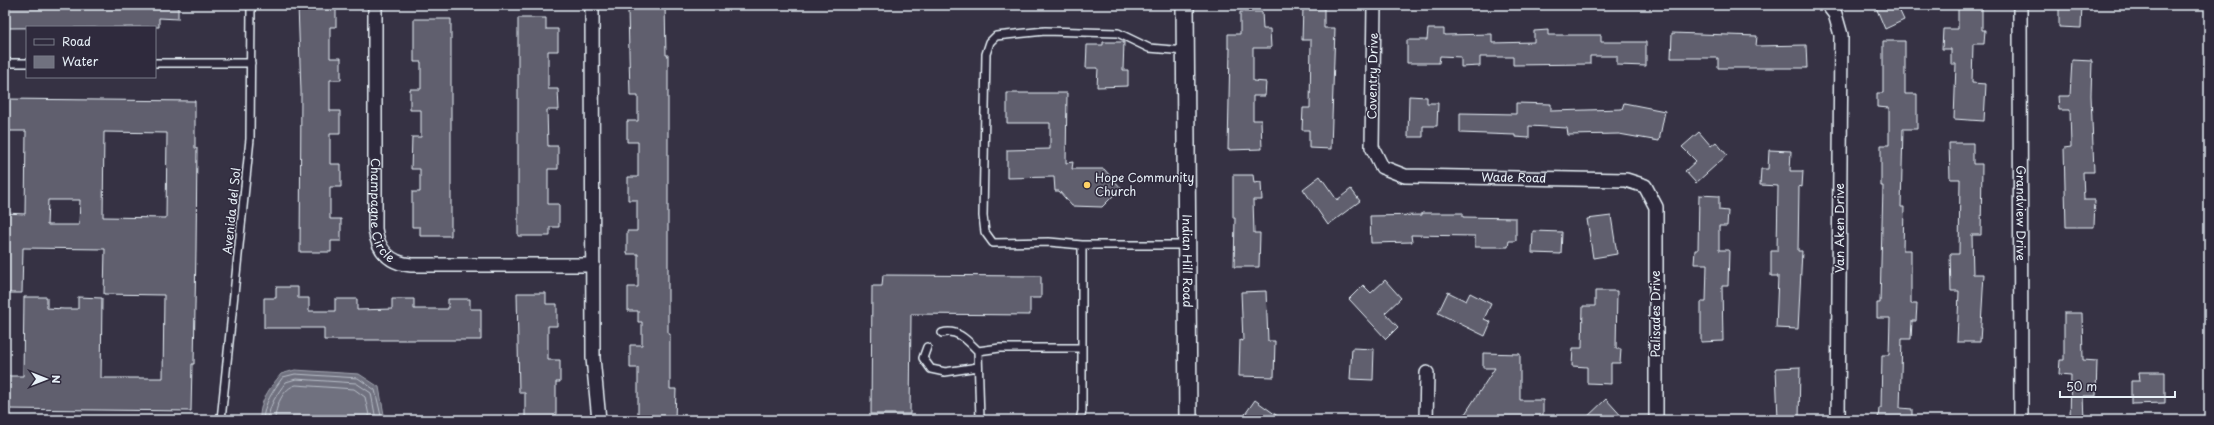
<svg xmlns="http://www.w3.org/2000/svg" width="2214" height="425" font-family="'Playpen Sans',sans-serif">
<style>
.water{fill:#70717f;stroke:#a0a4af}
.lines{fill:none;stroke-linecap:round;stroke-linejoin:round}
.shore{stroke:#b8bec8;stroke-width:1}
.building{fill:#605e6e;stroke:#e8f1f8;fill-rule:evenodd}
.service-casing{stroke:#e8f1f8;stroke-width:10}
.minor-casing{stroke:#e8f1f8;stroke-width:16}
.tertiary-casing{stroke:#e8f1f8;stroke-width:20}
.service{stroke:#2f2a3d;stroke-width:7}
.minor{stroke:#2f2a3d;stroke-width:13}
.tertiary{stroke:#2f2a3d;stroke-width:17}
.poi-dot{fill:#ffd166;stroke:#2f2a3d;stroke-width:1.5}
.labels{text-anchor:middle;stroke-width:3;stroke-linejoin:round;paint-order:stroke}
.street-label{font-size:12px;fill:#e8f1f8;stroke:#2f2a3d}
.poi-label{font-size:12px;fill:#e8f1f8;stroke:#2f2a3d;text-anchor:start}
</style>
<rect width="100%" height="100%" fill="#363244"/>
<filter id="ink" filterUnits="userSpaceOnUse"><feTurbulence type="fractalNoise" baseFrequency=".025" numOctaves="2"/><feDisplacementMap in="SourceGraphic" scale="8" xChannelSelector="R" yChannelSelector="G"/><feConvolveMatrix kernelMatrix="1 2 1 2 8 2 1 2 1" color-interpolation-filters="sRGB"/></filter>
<g filter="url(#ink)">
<path class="water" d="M295,370L359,374L379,387L385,420H260C259,401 270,388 281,374Z"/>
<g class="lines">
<path class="shore" d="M263,420C264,403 273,391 283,377L295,374L358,378L375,390L382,420
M268,420C269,405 277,394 286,382L296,379L356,383L371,393L376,420
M275,420C275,407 283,388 296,385L354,389L365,397L370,420"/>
</g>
<path class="building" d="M5,5H178V19L159,18V27L5,28Z
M298,5H336V27H330V58H341V80H330V111H340V134H330V164H341V187H330V219H341V241H331V252H300L301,92Z
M639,5H665L666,55H668V334H670V389H676L675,420H638V368H630V345H642V322H638V311H628V287H638V254H627V231H637V200H628V177H638V142H627V121H638V96H630L628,10L639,9Z
M1875,5H1897L1904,20L1885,29Z
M1958,5H1982V30H1985L1984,44H1973L1972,83L1986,84L1984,121L1954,119L1956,64H1951V49H1942L1943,29H1958Z
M2059,5H2082L2081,28L2059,27Z
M1303,7L1324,8V28H1335L1331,149L1309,148V130H1302L1303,108H1310L1311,40H1302Z
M1240,12H1262L1263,29H1270L1271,48H1253V81L1266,82L1265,96H1253V120H1261L1262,149L1228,150L1230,48H1228V34H1240Z
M518,18H546V29H558V51H548V89H558L559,110H547L548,146H558V169H548V204H559V227H550V236H518Z
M414,19H451V236H420V227H412V192H420V169H411L412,137H421V110H410V89H421V62H414Z
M1428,29H1444V35L1492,34V43L1534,42V31L1548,30V35H1601V42H1646V66L1617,65V56H1590V64L1513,65V57H1480V66L1461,67V57L1440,56L1439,63H1407V40H1427Z
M1672,33L1757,36L1756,46L1806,45L1807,68H1718V58H1671Z
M1883,41H1905V94H1917V129H1903L1901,207H1904L1903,250H1911V304H1917L1916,321H1912L1911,339H1902L1900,408L1912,409V420H1878L1879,408H1881L1882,355H1889L1890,318H1877V303H1880L1883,186H1881V145H1889V108L1877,107V93H1883Z
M1103,42H1124L1123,70H1128V86L1097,87L1098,68H1086L1087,45H1103Z
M2072,60L2092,61L2091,95L2094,172H2083L2084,200H2095L2094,227H2066L2064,148L2071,147L2070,110H2059L2058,96H2070Z
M1007,93H1067L1066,163L1073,162L1072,169H1104L1121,188L1102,207L1072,206L1059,191H1055L1054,177L1007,178V150L1050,149V123H1007Z
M1409,96L1427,97V103H1438L1437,126H1423V137H1408Z
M5,99L195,101V148H197L196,249L194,364H192L191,411L5,409V376H23L24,297H47V308L64,309H78V297L102,298L101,378H163L164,295L104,294L105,249L23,248L22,293H5V213L25,214L26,131H5ZM104,132L167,133L166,218L103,217ZM48,200H80L79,225H47Z
M1516,103L1551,104V111L1622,109L1624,103L1665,111L1659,141L1619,134L1568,135L1567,128L1529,126V138L1515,137V135L1460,133V113L1516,114Z
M1699,132L1711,146L1716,142L1727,155L1696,183L1685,171L1696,161L1682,147Z
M1949,143H1973V164H1982L1981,235H1972L1973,274H1984L1980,342H1957L1959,291H1951L1950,254H1959L1960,179H1950Z
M1769,150L1791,151L1790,171H1803L1802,187L1799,186L1798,251H1802L1798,329L1776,328L1778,276H1771V251H1777L1778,186L1760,185L1761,169H1768Z
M1233,175H1253L1254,183L1261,182L1262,200H1253L1254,233H1260L1259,267H1234L1235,218H1233Z
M1320,176L1337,200L1351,189L1360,201L1328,225L1303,189Z
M1699,195L1719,196V210L1728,211L1727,226H1719V250H1729L1728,286H1722L1723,341L1701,342V302H1706L1707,264H1694L1695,250H1698Z
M1422,213H1463V217L1516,218V241H1509L1508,247H1475V236L1411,235L1412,242L1371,243L1370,216L1422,215Z
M1611,216L1617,254L1593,258L1587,219Z
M1533,231L1562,232L1561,254L1532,253Z
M883,275L1041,276V298H1030V315L911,314L910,414H871L872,286H882Z
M1385,280L1401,298L1385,313L1398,327L1386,339L1349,299L1363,285L1371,293Z
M276,287H298V298H309V311H335V299H357V310L392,309V299H414V309H448V299H470V309H481V340H324V328H264V298H276Z
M1266,291L1268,341H1275L1274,377L1239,376L1240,340L1243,341L1241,292Z
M1595,291H1617L1616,349H1621L1620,363H1611V384L1587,383V367L1572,366L1573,348H1582L1583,306H1595Z
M1448,292L1466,301L1470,293L1491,304L1484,319L1491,322L1485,336L1438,313Z
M517,293H546V304H557V326H548V360H560V382H556V420H525V393H519Z
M2064,313H2082L2083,360L2097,361L2096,396H2083L2084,420H2070L2071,375L2059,374L2060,360H2064Z
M1352,348L1374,349L1373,380L1350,379Z
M1483,353L1520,354V400H1543V418L1461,420L1495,368H1483Z
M1800,367L1799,420H1778L1776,368Z
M2139,372H2165V403L2131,404V381H2140Z
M1606,399L1625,420H1584Z
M1255,400L1283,420H1241Z"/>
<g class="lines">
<defs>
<path id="service" d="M5,63H27
M155,63H251
M1082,245L1049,242L993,243L985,232L983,216L986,54L990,42L996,36L1045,31L1118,33L1149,48L1185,51
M942,333C957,328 968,341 978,351
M927,347L923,358L931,369L945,372L978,367
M221,420L250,139L251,5
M980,420L978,351L1000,348H1082
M1080,420L1082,411V245H1187"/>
<g id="minor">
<path id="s1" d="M375,5V229C378,250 389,263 411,265H593"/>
<path d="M592,5L593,358L599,420"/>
<path id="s2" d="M1374,5L1372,147L1382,167L1405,176L1626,180L1645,186L1656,207V420"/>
<path d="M1828,5L1835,14L1841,35L1838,420"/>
<path id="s3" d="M2020,5L2021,420"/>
<path d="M1426,420L1427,373"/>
</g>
<g id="tertiary">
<path id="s4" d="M1185,5L1188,420"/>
</g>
</defs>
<use href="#service" class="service-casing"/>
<use href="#minor" class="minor-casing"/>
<use href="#tertiary" class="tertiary-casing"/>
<use href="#service" class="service"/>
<use href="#minor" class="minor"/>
<use href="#tertiary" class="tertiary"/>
</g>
</g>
<circle class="poi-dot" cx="1087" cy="185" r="4"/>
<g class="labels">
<g class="street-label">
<text transform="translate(1373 76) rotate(-89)" y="4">Coventry Drive</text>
<text dy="4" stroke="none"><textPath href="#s2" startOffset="298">Wade Road</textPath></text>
<text dy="4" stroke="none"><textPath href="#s1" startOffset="207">Champagne Circle</textPath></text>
<text transform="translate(232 211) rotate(-84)" y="4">Avenida del Sol</text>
<text dy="4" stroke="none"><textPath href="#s3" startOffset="208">Grandview Drive</textPath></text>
<text transform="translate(1840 228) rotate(-90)" y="4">Van Aken Drive</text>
<text dy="4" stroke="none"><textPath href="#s4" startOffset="256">Indian Hill Road</textPath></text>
<text transform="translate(1656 314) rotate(-90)" y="4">Palisades Drive</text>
</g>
<g class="poi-label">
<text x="1095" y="182">Hope Community<tspan x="1095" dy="14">Church</tspan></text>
</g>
</g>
<rect width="2214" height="425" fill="none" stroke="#2f2a3d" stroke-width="20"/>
<rect x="10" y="10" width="2194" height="405" fill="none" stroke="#e8f1f8" stroke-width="1.5" filter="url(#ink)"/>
<rect x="26" y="26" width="130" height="52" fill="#2f2a3d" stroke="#797a88"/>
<rect x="34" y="39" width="20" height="6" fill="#2f2a3d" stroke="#797a88"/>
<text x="62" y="46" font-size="12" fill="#e8f1f8">Road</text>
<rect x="34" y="56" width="20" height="12" fill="#70717f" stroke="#797a88"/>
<text x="62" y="66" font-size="12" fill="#e8f1f8">Water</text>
<g transform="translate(46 379) rotate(90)" stroke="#2f2a3d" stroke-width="3" paint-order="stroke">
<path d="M0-3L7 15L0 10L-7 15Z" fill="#e8f1f8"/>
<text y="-6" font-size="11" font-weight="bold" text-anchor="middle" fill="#e8f1f8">N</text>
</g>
<path d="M2060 391v6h115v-6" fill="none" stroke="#e8f1f8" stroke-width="2"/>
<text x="2066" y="391" font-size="12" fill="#e8f1f8" stroke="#2f2a3d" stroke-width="3" paint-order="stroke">50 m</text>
</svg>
